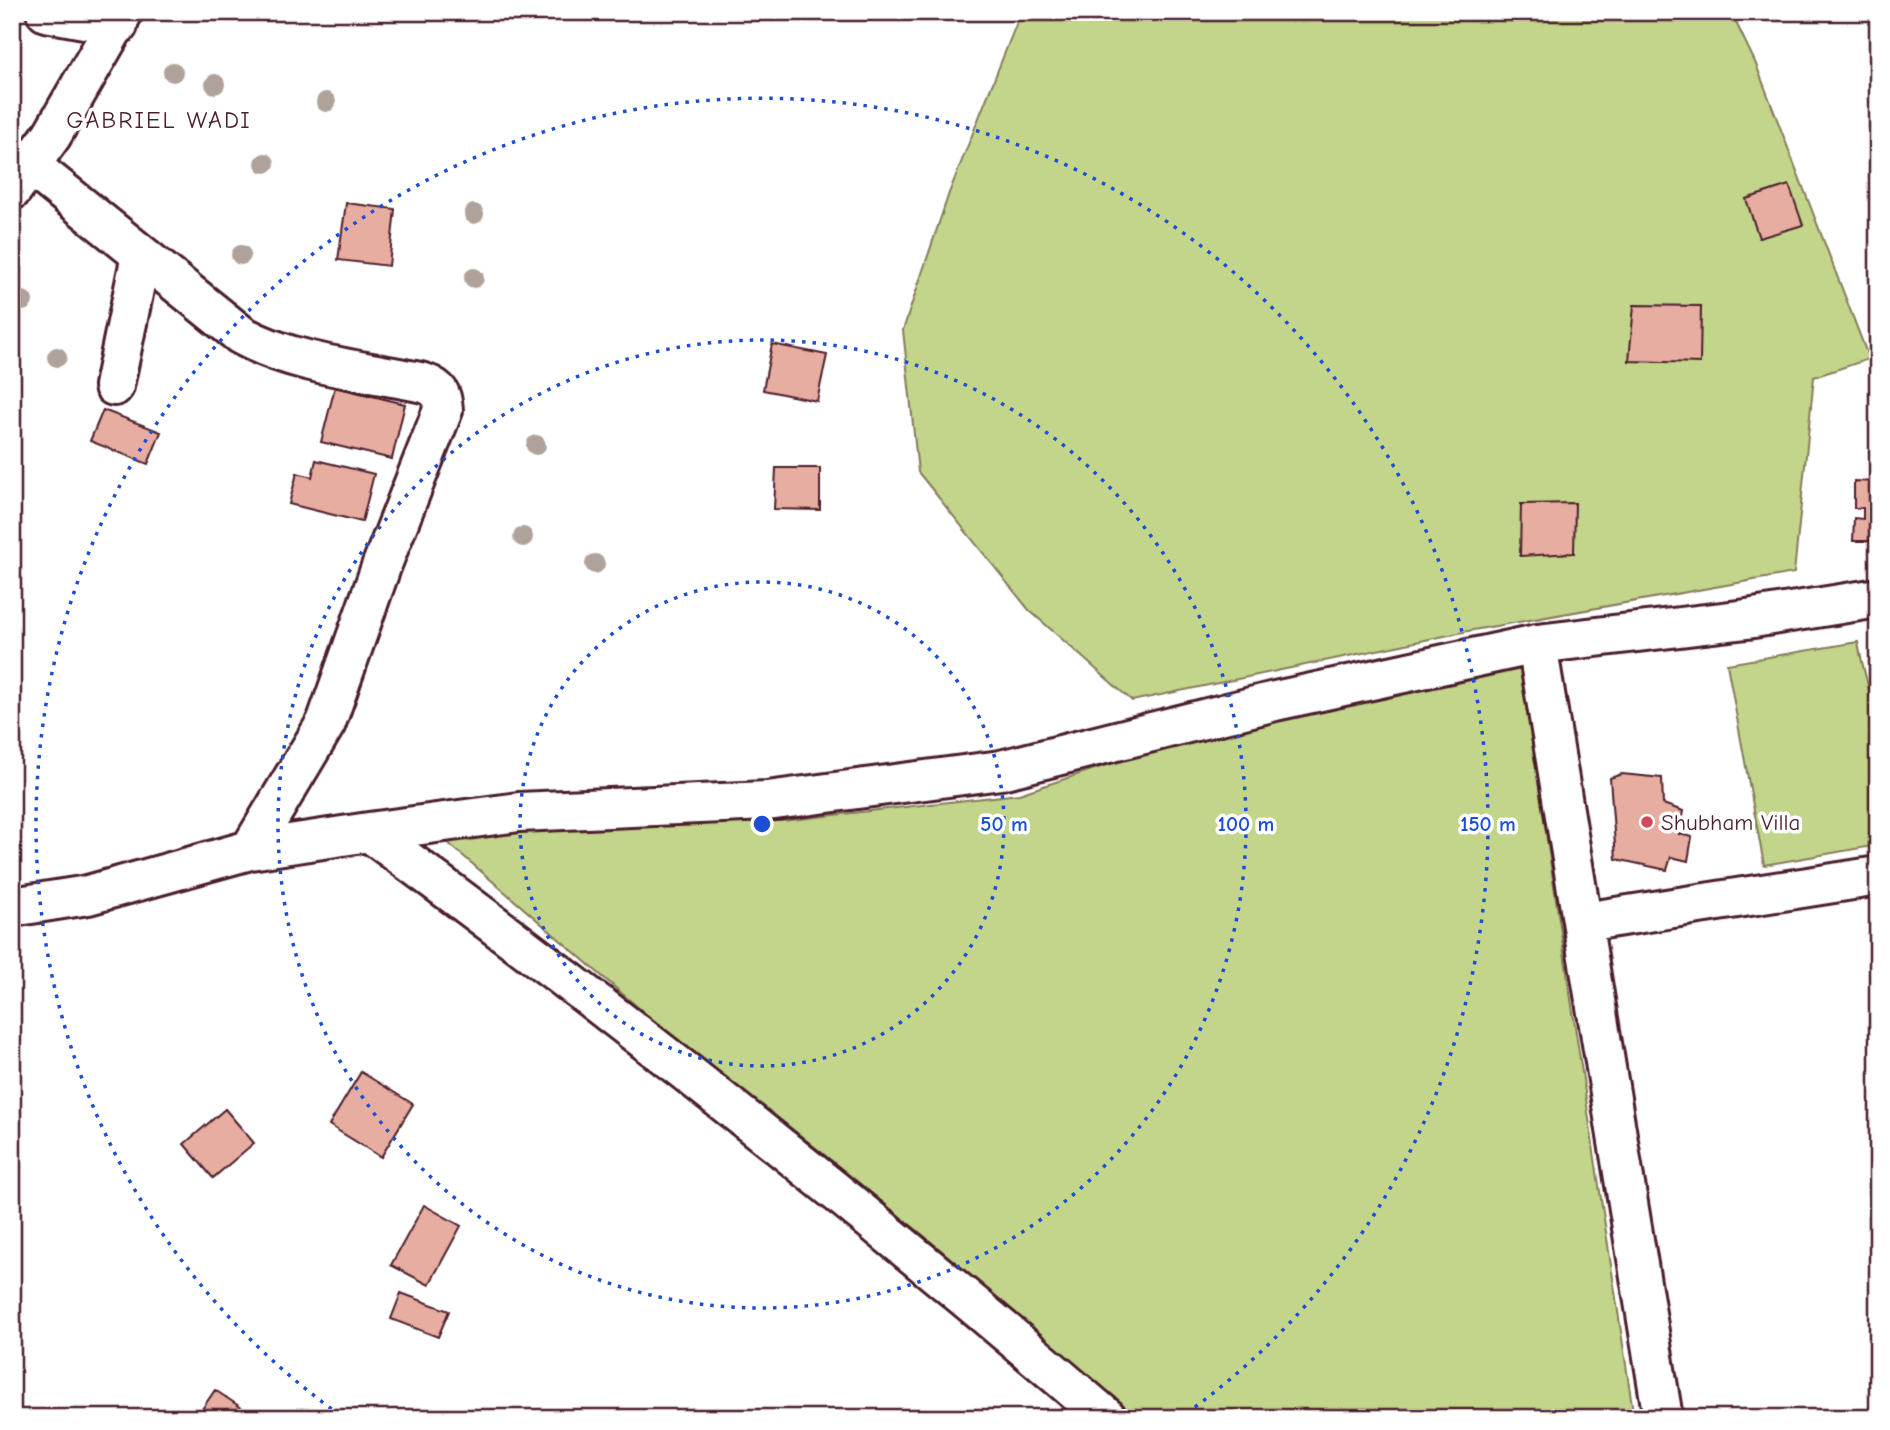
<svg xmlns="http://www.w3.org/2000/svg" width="1890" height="1430" font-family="'Comic Neue',sans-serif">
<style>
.green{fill:#c2d58b;stroke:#867a5b;stroke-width:2}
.building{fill:#e6ada0;stroke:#4a1f2b;stroke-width:2}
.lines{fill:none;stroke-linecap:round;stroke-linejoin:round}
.minor-casing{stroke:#4a1f2b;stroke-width:44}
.minor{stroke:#fff;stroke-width:38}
.tree{fill:#afa29a}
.ring{fill:none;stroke:#1d4ed8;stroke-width:3.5;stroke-dasharray:3.5 7}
.poi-dot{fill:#d1495b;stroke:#fff;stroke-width:2.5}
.labels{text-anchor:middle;stroke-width:7;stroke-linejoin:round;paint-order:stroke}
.poi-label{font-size:23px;fill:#4a1f2b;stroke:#fff;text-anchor:start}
.neighbourhood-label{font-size:24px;letter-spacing:2px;fill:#4a1f2b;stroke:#fff}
.centre{fill:#1d4ed8;stroke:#fff;stroke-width:3.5}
.ring-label{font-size:21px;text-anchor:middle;font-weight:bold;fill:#1d4ed8;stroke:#fff;stroke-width:7;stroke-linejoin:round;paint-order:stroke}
</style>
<rect width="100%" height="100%" fill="#fff"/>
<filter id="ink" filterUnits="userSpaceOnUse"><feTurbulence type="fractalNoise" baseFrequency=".0143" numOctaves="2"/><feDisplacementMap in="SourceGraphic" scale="14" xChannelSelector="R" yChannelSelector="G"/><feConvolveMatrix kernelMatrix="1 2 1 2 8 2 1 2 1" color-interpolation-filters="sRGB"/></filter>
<g filter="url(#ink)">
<path class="green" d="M1021,12H1731L1755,62L1869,359L1814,377L1794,573L1473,630L1132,701L1029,610L918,472L903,330L949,193Z
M1858,642C1863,678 1890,742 1874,774L1878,778V845L1764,865L1727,664Z
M1520,660L1634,1418H1128L805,1152L424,822L527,818L782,821L1019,794L1195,736Z"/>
<path class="building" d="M1789,185L1803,225L1759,238L1746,199Z
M346,203L395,209L389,266L338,260Z
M1634,305L1701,306L1700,363L1629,361Z
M772,344L827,355L817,401L763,390Z
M335,387L405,404L392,459L321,442Z
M103,410L161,432L148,464L90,441Z
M316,460L374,474L362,522L289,504L297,473L312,477Z
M776,468H820V510L774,509Z
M1854,481L1878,482V541H1853L1854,518L1863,519V508H1854Z
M1575,503L1574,553L1520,556L1521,504Z
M1622,774L1662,778L1663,804L1683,811L1679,834L1692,837L1688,861L1671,857L1667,870L1616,859L1610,778Z
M361,1072L413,1104L381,1157L329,1125Z
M225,1109L254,1143L213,1178L184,1144Z
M424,1205L461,1226L429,1285L391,1265Z
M401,1293L449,1311L438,1337L391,1319Z
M215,1390L251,1414L249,1418H196Z"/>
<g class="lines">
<defs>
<path id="minor" d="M46,12L118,25
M30,165L241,335C295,365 364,370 424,383C439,388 442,394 443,410L381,567L326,723L250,850
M12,190L52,135L123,12
M114,386L141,255
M1537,644L1663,1418
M369,832C622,1017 869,1213 1107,1418
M12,907L88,895L250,850L369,832L519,812L767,801L1001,770L1275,701L1537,644L1747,619L1878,598
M1584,922L1878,876"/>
</defs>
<use href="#minor" class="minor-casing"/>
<use href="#minor" class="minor"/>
</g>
<g class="tree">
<circle cx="173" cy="72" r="10"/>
<circle cx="215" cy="84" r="10"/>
<circle cx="326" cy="102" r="10"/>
<circle cx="265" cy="163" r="10"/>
<circle cx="474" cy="214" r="10"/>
<circle cx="241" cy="255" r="10"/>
<circle cx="474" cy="278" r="10"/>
<circle cx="23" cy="301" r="10"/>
<circle cx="57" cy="357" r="10"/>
<circle cx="536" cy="445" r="10"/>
<circle cx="523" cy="537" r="10"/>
<circle cx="595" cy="564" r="10"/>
</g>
</g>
<g class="ring">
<circle cx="762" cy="824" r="242"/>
<circle cx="762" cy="824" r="484"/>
<path d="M340 1415A726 726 0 1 1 1184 1415"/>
</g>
<circle class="poi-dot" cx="1647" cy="822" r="7"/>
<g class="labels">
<g class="poi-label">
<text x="1661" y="830">Shubham Villa</text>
</g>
<g class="neighbourhood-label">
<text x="159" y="128">GABRIEL WADI</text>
</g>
</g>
<circle cx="762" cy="824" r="10" class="centre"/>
<g class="ring-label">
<text x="1004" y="831">50 m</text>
<text x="1246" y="831">100 m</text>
<text x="1488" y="831">150 m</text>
</g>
<rect width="1890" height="1430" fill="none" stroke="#fff" stroke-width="42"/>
<rect x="21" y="21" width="1848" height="1388" fill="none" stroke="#4a1f2b" stroke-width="2.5" filter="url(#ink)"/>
</svg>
